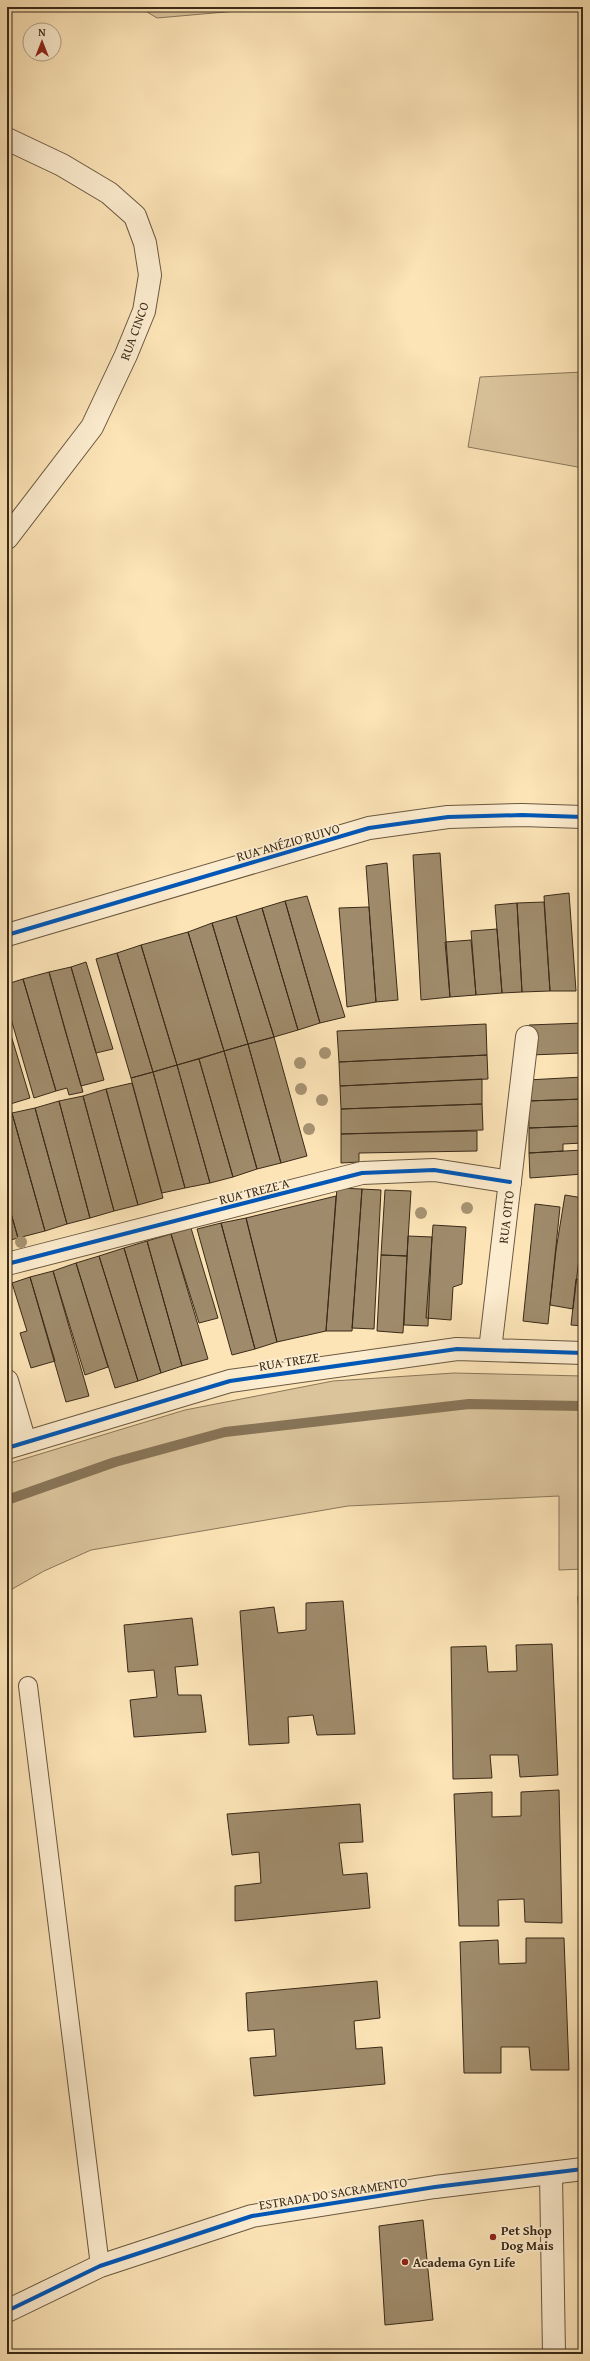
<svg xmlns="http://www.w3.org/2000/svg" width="590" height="2361" font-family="'Gentium Book Plus',serif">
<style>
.green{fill:#dbc49c;stroke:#8a775a}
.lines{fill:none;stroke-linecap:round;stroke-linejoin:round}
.stream{stroke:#877457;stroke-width:10}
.building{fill:#9f8b6b;stroke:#3a2a18}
.service-casing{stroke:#6a5840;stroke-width:20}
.minor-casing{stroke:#6a5840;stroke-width:24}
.tertiary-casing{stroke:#6a5840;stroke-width:24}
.service{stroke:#fdedd0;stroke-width:18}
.minor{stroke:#fdedd0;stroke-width:22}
.tertiary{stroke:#fdedd0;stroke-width:22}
.cycleway-casing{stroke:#fdedd0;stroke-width:6}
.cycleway{stroke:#0057b8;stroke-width:4}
.tree{fill:#a79372}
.poi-dot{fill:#8f2418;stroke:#fdedd0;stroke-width:1.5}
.labels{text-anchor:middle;stroke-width:3.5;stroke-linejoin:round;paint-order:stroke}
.street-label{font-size:13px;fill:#3a2a18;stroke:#fdedd0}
.poi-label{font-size:13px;font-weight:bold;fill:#3a2a18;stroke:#fdedd0;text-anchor:start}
</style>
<rect width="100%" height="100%" fill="#fce4b7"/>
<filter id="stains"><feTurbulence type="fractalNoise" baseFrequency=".005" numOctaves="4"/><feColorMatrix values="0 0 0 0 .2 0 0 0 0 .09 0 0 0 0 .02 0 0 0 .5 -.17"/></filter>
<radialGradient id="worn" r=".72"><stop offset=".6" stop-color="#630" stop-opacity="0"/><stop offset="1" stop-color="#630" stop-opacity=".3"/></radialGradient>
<path class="green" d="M139,7H238L237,11L157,18Z
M583,372V468L468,447L480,377Z
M454,1373L583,1376V1569L559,1570V1496L348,1506L91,1550L44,1571L7,1592V1464L185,1410L333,1381Z"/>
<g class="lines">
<path class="stream" d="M7,1500L115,1462L225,1432L469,1404L583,1406"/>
</g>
<path class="building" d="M440,853L450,997L421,1000L413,855Z
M387,863L398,1000L376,1002L366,866Z
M569,893L576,991H550L544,896Z
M307,896L345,1017L320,1023L285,901Z
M285,901L320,1023L298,1030L262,908Z
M544,902L550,991L522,992L517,903Z
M517,903L522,992L502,993L495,905Z
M369,907L376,1002L347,1007L339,908Z
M262,908L298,1030L274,1037L236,916Z
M236,916L274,1037L248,1044L212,923Z
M212,923L248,1044L224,1051L188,932Z
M497,929L502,993L476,995L471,931Z
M188,932L224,1051L177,1065L141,945Z
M471,940L476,995L450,997L445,942Z
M141,945L177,1065L153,1072L117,953Z
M117,953L153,1072L131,1078L96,959Z
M86,962L113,1049L96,1053L71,967Z
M71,967L104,1080L81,1086L49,972Z
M49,972L65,1030L83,1092L69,1095L67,1088L56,1091L23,979Z
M23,979L56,1091L34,1098L7,1005V984Z
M7,1022L30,1098L7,1105Z
M583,1023V1053L530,1055L529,1025Z
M486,1024L487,1055L339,1062L337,1031Z
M274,1037L307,1156L281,1163L248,1044Z
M248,1044L281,1163L257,1169L224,1051Z
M224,1051L257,1169L233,1177L199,1059Z
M487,1055L488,1079L340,1086L339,1062Z
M199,1059L233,1177L210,1183L177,1065Z
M177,1065L210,1183L185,1188L153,1072Z
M153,1072L185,1188L162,1193L131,1078Z
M583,1077V1099L528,1101L527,1080Z
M482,1079V1104L341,1109L340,1086Z
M132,1083L163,1198L138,1205L106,1089Z
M106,1089L138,1205L114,1211L83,1096Z
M83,1096L114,1211L90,1218L59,1101Z
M583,1099V1126L529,1128L528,1101Z
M59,1101L90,1218L67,1224L35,1108Z
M482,1104L483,1130L341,1134V1109Z
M35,1108L67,1224L45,1231L12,1113Z
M12,1113L45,1231L18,1238L7,1199V1115Z
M583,1126V1143L563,1144V1151L529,1153V1128Z
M477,1131V1151L359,1153V1162L341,1163V1134Z
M583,1150V1174L530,1178L529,1153Z
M337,1188L362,1189L352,1331H326Z
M362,1189L381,1190L374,1329L352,1328Z
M385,1190L411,1191L407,1256L381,1255Z
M565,1195L583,1198V1225L573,1309L550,1305L556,1250Z
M336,1196L326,1331L277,1342L246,1218Z
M7,1199L18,1238L7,1241Z
M535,1204L560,1207L548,1324L523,1321Z
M246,1218L277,1342L255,1349L221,1223Z
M221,1223L255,1349L232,1355L197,1229Z
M433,1225L466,1227L462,1284L453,1287L451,1320L426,1318Z
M191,1228L218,1318L199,1323L171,1234Z
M171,1234L208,1359L182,1366L147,1241Z
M408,1236L432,1237L428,1326L404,1325Z
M147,1241L182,1366L161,1373L124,1248Z
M124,1248L161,1373L138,1381L99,1256Z
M381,1255L407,1256L403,1333L377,1331Z
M99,1256L138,1381L115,1388L76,1263Z
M76,1263L108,1367L85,1375L53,1271Z
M53,1271L89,1396L66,1402L30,1277Z
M30,1277L55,1361L31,1368L20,1333L27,1331L12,1283Z
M576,1279L583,1280V1326L571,1325Z
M578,1596L583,1597L582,1674Z
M343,1601L355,1734L317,1735L313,1715L288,1717L289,1743L249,1745L240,1611L274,1607L278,1633L306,1630V1603Z
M192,1618L198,1665L175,1667L178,1695H201L206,1732L134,1737L130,1700L157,1697L154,1670L128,1672L124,1625Z
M552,1644L558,1775L520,1777L518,1755H490L492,1778L453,1779L451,1647L486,1646L488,1672L517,1671L516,1645Z
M581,1701H583V1753Z
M559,1790L562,1923L525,1922L524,1899L498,1900L499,1926H459L454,1794L492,1792V1817L521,1816V1792Z
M360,1804L363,1842L339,1843L343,1875L367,1873L370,1908L235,1921V1886L261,1883L259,1852L232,1855L227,1814Z
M526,1938H564L569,2070H531L529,2047H501V2073H464L460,1942L498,1940L499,1964L526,1963Z
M377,1981L380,2018L354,2021L356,2049L382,2047L385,2084L254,2096L250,2058L276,2056L274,2029L248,2031L246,1993Z
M423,2220L433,2320L385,2325L379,2226Z"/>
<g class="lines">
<defs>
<path id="service" d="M28,1686L100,2266"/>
<g id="minor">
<path d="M7,139L62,165L109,193L135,216L145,243L150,275L144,311L126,355L92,427L7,538"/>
<path d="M7,935L369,828L448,817L522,815L583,817"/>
<path d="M7,1264L362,1173L434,1170L510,1182"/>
<path id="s1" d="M490,1350L527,1037"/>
<path d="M7,1381L25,1442"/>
<path d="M7,1448L230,1381L457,1349L583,1353"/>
<path d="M551,2174L554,2354"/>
</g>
<path id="tertiary" d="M7,2311L100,2266L252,2216L435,2187L583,2169"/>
</defs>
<use href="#service" class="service-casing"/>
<use href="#minor" class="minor-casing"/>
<use href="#tertiary" class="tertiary-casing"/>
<use href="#service" class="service"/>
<use href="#minor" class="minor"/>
<use href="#tertiary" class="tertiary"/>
<defs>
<path id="cycleway" d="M7,935L369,828L448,817L522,815L583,817
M7,1264L362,1173L434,1170L510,1182
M7,1448L230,1381L457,1349L583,1353
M7,2311L100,2266L252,2216L435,2187L583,2169"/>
</defs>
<use href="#cycleway" class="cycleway-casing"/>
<use href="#cycleway" class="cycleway"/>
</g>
<g class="tree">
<circle cx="325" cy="1053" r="6"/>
<circle cx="300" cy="1063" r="6"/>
<circle cx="301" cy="1089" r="6"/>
<circle cx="322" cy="1100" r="6"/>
<circle cx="309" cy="1129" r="6"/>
<circle cx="467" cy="1208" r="6"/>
<circle cx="421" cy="1213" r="6"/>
<circle cx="21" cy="1242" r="6"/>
</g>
<g class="poi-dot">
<circle cx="493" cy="2237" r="4"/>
<circle cx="405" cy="2262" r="4"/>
</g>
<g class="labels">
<g class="street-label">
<text transform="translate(134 331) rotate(-70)" y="5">RUA CINCO</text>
<text transform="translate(288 842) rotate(-16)" y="5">RUA ANÉZIO RUIVO</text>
<text transform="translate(254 1191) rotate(-14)" y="5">RUA TREZE A</text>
<text dy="5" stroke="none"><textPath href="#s1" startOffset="134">RUA OITO</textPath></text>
<text transform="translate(289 1361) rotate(-9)" y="5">RUA TREZE</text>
<text transform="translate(333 2193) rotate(-9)" y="5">ESTRADA DO SACRAMENTO</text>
</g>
<g class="poi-label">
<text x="501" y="2235">Pet Shop<tspan x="501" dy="15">Dog Mais</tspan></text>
<text x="413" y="2267">Academa Gyn Life</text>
</g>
</g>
<rect width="590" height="2361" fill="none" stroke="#fce4b7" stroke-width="24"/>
<rect x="8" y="8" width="574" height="2345" fill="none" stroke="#3a2a18" stroke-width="2"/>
<rect x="12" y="12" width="566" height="2337" fill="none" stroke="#3a2a18"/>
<g transform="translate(42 42)"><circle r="19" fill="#fdedd0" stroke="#af9f86"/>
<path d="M0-3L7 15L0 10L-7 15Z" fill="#8f2418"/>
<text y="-6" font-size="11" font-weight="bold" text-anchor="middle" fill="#3a2a18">N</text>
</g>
<rect width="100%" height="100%" filter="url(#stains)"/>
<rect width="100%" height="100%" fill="url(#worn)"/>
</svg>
